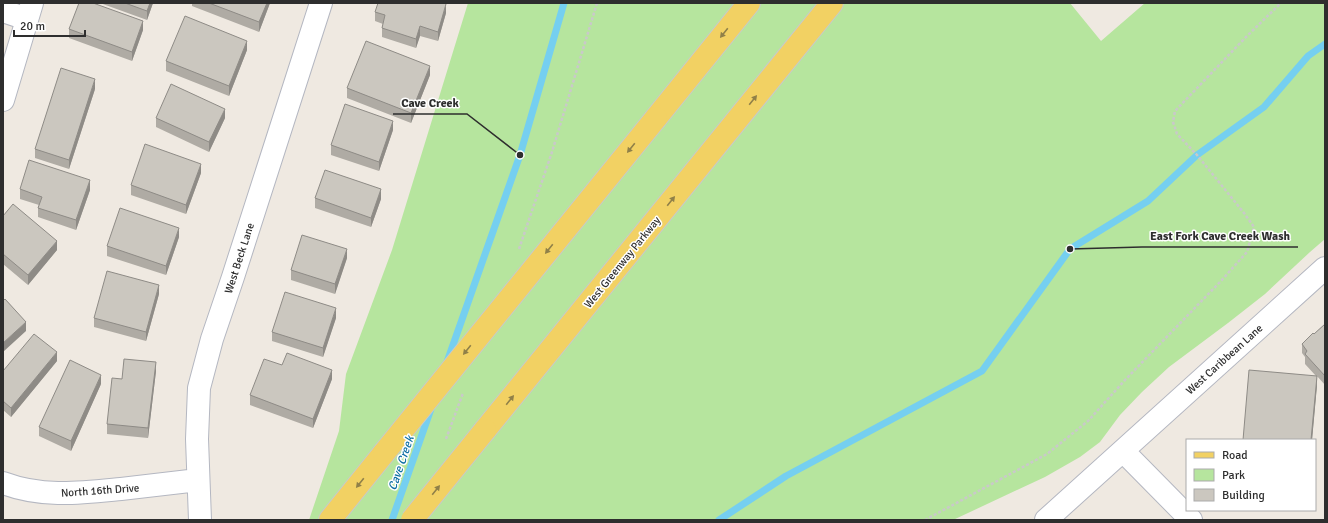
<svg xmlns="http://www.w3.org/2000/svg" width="1328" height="523" font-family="Signika,sans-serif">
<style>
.green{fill:#b6e59e}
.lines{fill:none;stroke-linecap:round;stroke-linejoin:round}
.stream{stroke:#75cff0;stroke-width:7}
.minor-casing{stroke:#b4b7c1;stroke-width:24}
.major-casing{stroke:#c9c9c9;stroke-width:24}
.path{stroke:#c9c9c9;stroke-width:2.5;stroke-dasharray:3 2;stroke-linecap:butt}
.minor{stroke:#fff;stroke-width:22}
.major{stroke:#f2d163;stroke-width:22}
.major-bridge-casing{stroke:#c9c9c9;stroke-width:24;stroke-linecap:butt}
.major-bridge{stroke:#f2d163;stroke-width:22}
.wall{fill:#afaba4}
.shaded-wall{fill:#8e8b86}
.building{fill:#cbc7bf;stroke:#8e8b86}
.oneway{fill:#908048}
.labels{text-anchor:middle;stroke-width:3;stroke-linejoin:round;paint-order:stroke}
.street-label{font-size:11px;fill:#2e2e2e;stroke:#fff}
.water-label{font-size:12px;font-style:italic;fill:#0d6fa3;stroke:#fff}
.leader{fill:none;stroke:#2e2e2e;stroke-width:1.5}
.callout-dot{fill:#2e2e2e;stroke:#fff;stroke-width:1.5}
.callout-label{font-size:12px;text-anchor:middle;font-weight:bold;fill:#2e2e2e;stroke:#fff;stroke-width:3;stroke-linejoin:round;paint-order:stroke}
</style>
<rect width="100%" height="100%" fill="#efe9e1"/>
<path class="green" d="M468,3H1070L1101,41L1145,3H1325V239L1310,252L1265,294L1228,323L1169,367L1142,392L1120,415L1100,442L1080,457L1045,477L953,520H309L339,431L346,374L392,250Z"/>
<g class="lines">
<path class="stream" d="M447,362L520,155L564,3
M392,520L432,406
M719,520L786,476L982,371L1070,249L1148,201L1197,155L1264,107L1308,56L1325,44"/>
<defs>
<path id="minor" d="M3,11L27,19
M3,100L32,3
M1123,451L1191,520
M3,483C43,498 80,493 121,489C147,486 172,483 198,480
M200,520L197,439L199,388L212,339L233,277L321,3
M1046,520L1325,268"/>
<path id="major" d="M656,118L749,3
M485,430L832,3
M330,520L384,453"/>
</defs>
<use href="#minor" class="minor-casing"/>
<use href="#major" class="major-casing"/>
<path class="path" d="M519,249L552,152L597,3
M446,439L463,393
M925,520L1047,454L1088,421L1125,380L1220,282L1247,252L1254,227L1244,213L1197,155L1177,134L1173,122L1175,111L1246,37L1281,3"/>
<use href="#minor" class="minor"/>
<use href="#major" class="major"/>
<defs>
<path id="major-bridge" d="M384,453L656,118
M412,520L485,430"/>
</defs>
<use href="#major-bridge" class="major-bridge-casing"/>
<use href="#major-bridge" class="major-bridge"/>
</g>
<path class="wall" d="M100,3H153L147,20Z
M192,3H270L259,32L192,6Z
M375,12L446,13L438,41L420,36L416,48L382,37V28L383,24L375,21Z
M69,29L143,30L132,61L69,38Z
M247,50L229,96L166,71V61Z
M430,75L411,123L347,98V88Z
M95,89L69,169L35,158V149Z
M156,118H225L209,152L156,127Z
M393,130L379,171L331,155V145Z
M201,173L186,214L131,195V185Z
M20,189L90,190L76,230L38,217V208L39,205L20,199Z
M315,198L381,199L371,227L315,208Z
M3,216L57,250L28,285L3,264Z
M179,237L166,275L107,256V246Z
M347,258L335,294L291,280V270Z
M159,294L146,341L94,327V318Z
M336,318L323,357L272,341V332Z
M1325,324V385L1317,376V385L1312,440H1243L1316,376L1305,364V357L1302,353V344L1314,334Z
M57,361L11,417L3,410V371Z
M282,365L332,379L313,428L250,405V395Z
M156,371L148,438L107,434V424L122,379Z
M101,384L71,451L39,436V427Z"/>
<path class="shaded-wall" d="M150,3H153L147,20V11Z
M267,3H270L259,32V22Z
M446,4V13L438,41V32Z
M143,21V30L132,61V52Z
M420,26V36L416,48V39Z
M247,41V50L229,96V86Z
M430,66V75L411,123V113Z
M95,79V89L69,169V160Z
M225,109V118L209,152V142Z
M393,121V130L379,171V162Z
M201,164V173L186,214V205Z
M90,180V190L76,230V220Z
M381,189V199L371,227V218Z
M179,228V237L166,275V266Z
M57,241V250L28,285V275Z
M347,249V258L335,294V284Z
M159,285V294L146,341V332Z
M336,308V318L323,357V348Z
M26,322V331L3,352V343Z
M57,352V361L11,417V408Z
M156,362V371L148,438V428Z
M332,370V379L313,428V419Z
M101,375V384L71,451V441Z
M1317,376V385L1312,440H1311Z"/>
<path class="building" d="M79,3H93L143,21L132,52L69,29Z
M125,3H150L147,11Z
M209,3H267L259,22Z
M378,3H444L446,4L438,32L420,26L416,39L382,28L385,15L375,12Z
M185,16L247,41L229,86L166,61Z
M366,41L430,66L411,113L347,88Z
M61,68L95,79L69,160L35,149Z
M171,84L225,109L209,142L156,118Z
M345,104L393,121L379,162L331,145Z
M145,144L201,164L186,205L131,185Z
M29,160L90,180L76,220L38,208L42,197L20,189Z
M325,170L381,189L371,218L315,198Z
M13,204L57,241L28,275L3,254V216Z
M120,208L179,228L166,266L107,246Z
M302,235L347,249L335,284L291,270Z
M107,271L159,285L146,332L94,318Z
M285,292L336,308L323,348L272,332Z
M5,299L26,322L3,343V301Z
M1325,324V376L1305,354L1307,351L1302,344L1313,333L1314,334Z
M34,334L57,352L11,408L3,401V371Z
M287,353L332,370L313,419L250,395L264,359L282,365Z
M124,359L156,362L148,428L107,424L112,378L122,379Z
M70,360L101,375L71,441L39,427Z
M1249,370L1317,376L1311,440H1243Z"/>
<defs><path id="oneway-solid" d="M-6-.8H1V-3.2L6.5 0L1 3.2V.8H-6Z"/></defs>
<g class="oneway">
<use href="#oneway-solid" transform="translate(724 33) rotate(129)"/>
<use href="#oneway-solid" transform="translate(753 100) rotate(-51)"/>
<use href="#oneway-solid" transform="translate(631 148) rotate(129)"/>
<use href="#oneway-solid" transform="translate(671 201) rotate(-51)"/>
<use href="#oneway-solid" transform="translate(549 249) rotate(129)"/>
<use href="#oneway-solid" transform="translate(467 350) rotate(129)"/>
<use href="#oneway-solid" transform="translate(510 400) rotate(-51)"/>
<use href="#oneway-solid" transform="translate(360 483) rotate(129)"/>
<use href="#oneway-solid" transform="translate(436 490) rotate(-51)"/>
</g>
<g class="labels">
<g class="street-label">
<text transform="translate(239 258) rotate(-72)" y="4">West Beck Lane</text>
<text transform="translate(622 262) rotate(-51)" y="4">West Greenway Parkway</text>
<text transform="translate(1224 359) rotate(-42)" y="4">West Caribbean Lane</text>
<text transform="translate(100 490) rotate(-4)" y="4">North 16th Drive</text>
</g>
<g class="water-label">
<text transform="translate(401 463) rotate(-71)" y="4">Cave Creek</text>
</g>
</g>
<path class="leader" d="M520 155L467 114H393M1070 249L1142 247H1298"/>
<g class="callout-dot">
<circle cx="520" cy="155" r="4"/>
<circle cx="1070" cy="249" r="4"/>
</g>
<g class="callout-label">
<text x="430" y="107">Cave Creek</text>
<text x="1220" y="240">East Fork Cave Creek Wash</text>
</g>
<rect width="1328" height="523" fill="none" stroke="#2e2e2e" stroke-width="8"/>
<rect x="1186" y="439" width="130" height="72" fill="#ffffff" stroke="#ababab"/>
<rect x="1194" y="452" width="20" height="6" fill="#f2d163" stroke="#ababab"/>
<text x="1222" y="459" font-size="12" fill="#2e2e2e">Road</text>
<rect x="1194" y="469" width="20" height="12" fill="#b6e59e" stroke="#ababab"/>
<text x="1222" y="479" font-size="12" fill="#2e2e2e">Park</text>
<rect x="1194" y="489" width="20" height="12" fill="#cbc7bf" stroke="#ababab"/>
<text x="1222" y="499" font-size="12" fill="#2e2e2e">Building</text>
<path d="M14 30v6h71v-6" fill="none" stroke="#2e2e2e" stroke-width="2"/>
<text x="20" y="30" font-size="12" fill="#2e2e2e" stroke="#ffffff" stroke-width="3" paint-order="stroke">20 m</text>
</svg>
